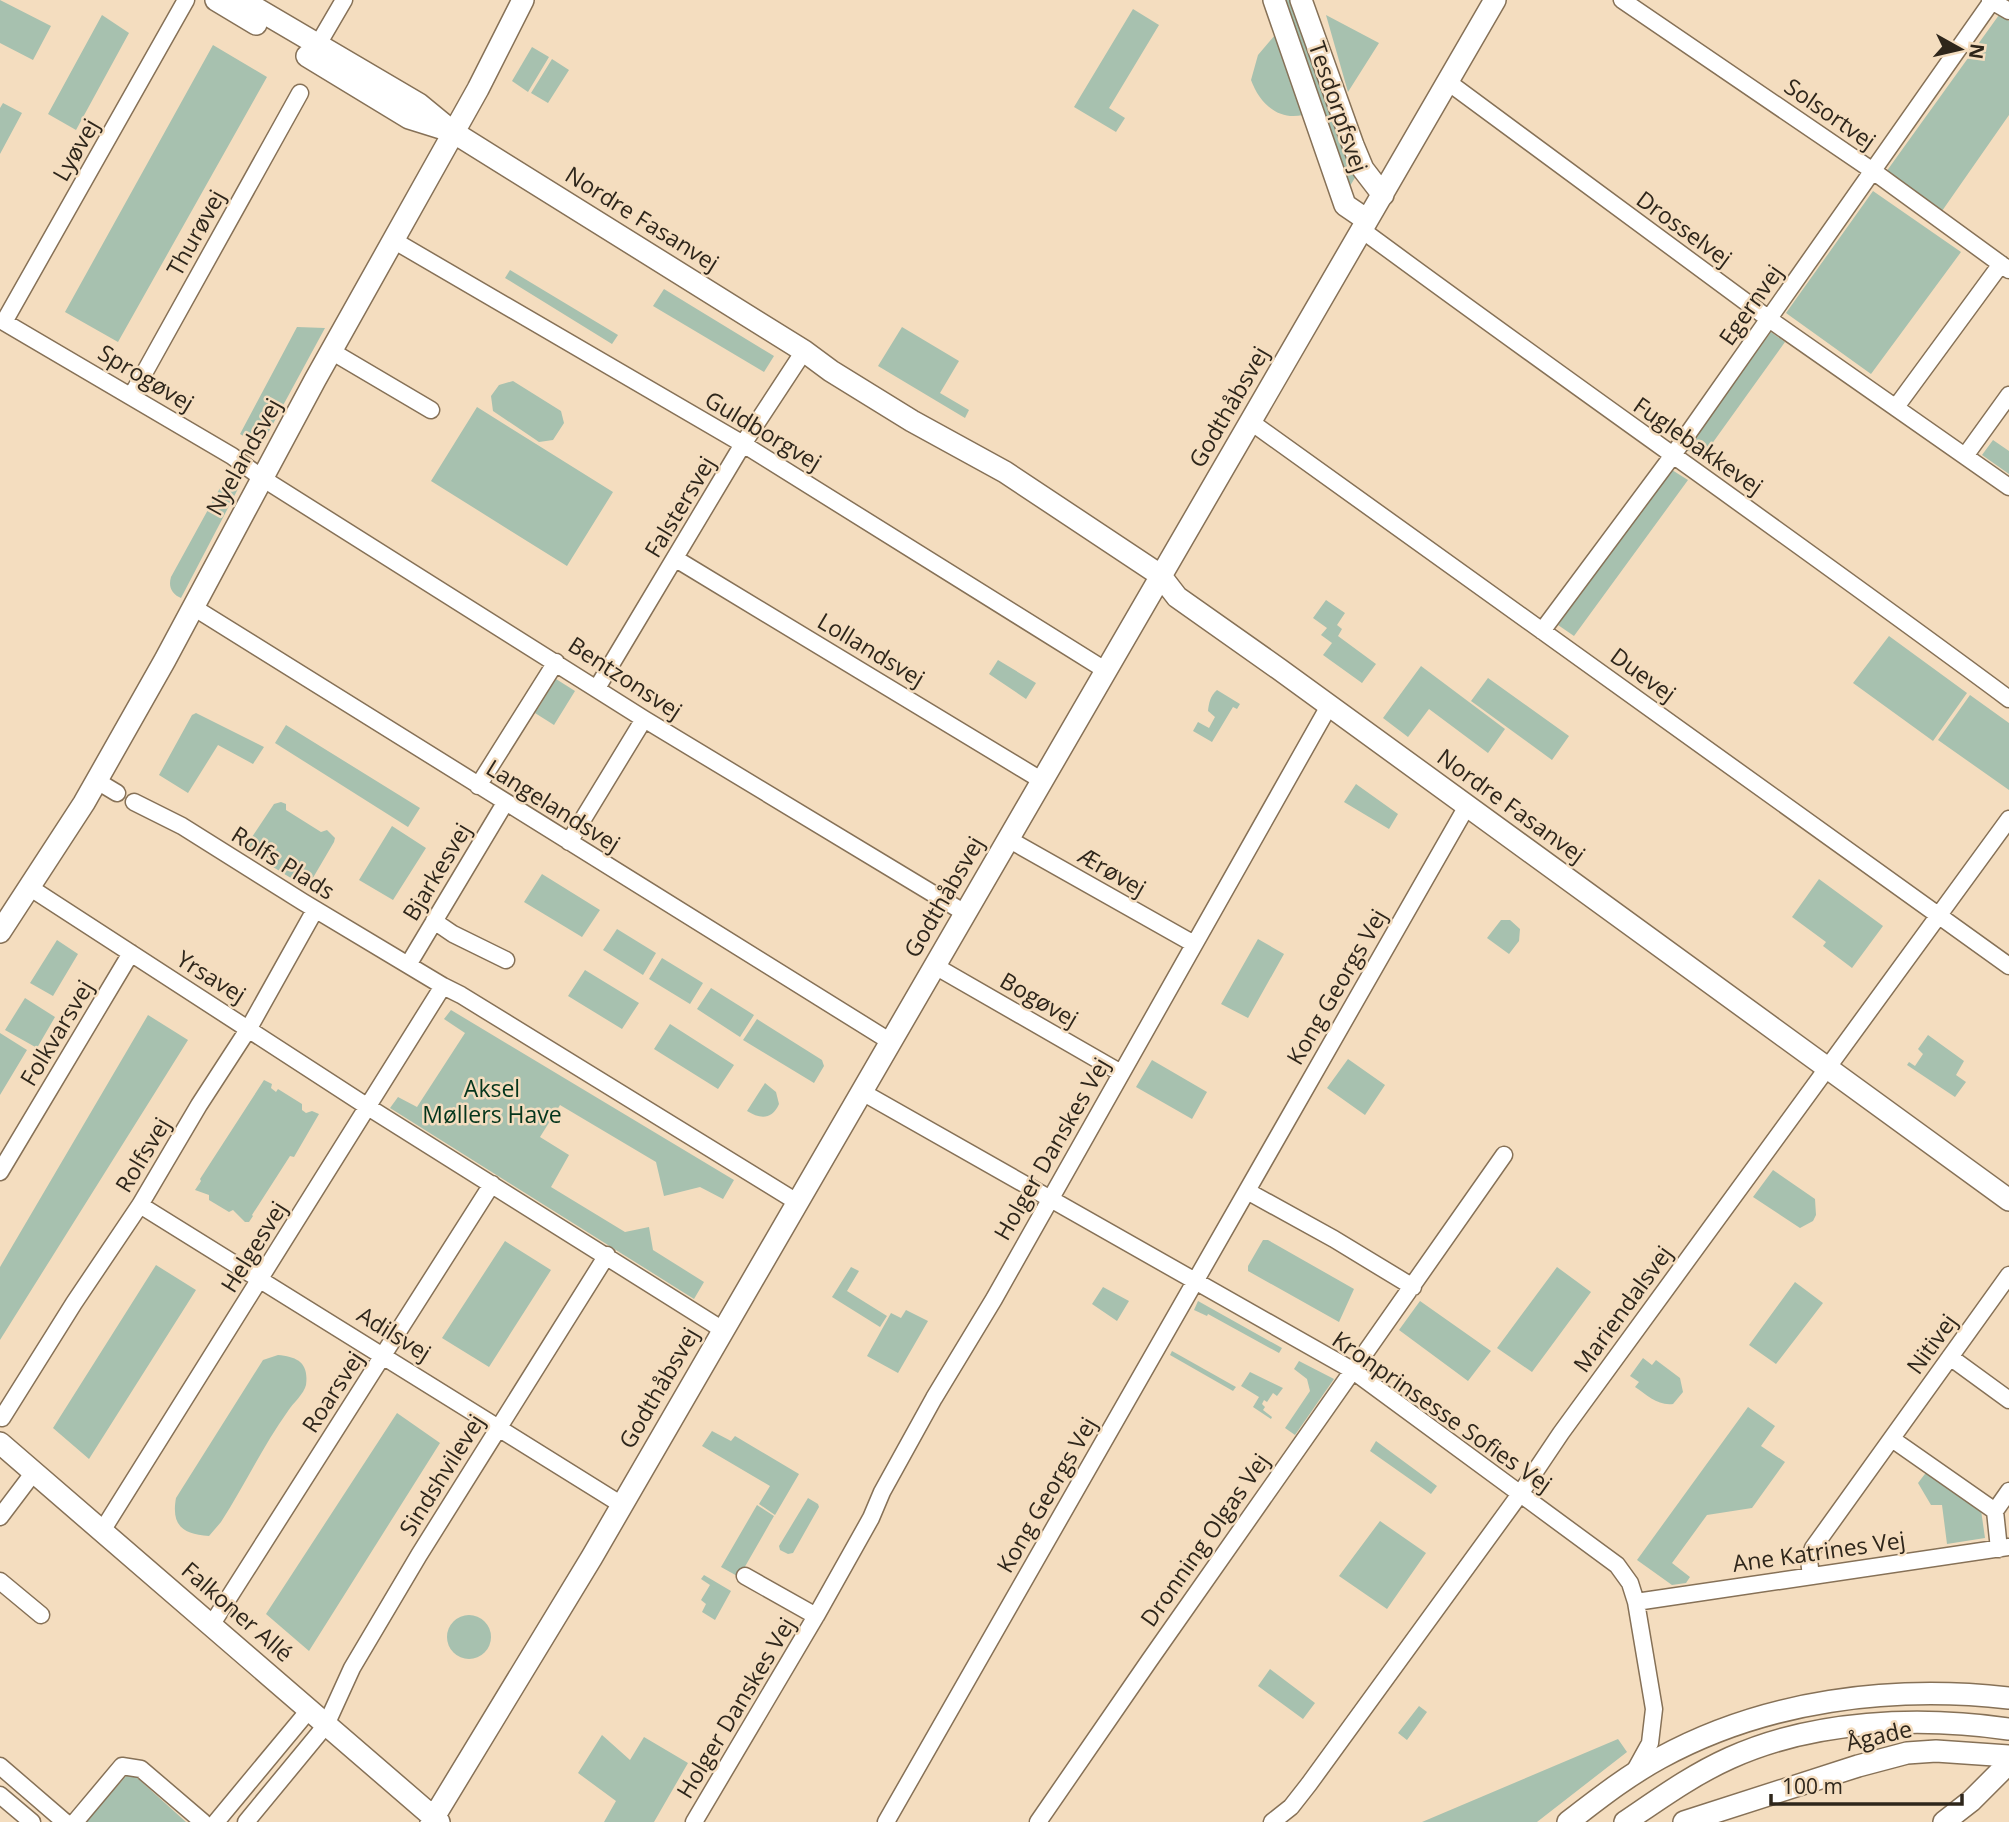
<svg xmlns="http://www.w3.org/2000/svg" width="2009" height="1822" font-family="'Open Sans',sans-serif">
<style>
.green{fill:#a7c1af}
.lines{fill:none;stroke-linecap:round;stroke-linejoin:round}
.street-casing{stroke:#867157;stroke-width:19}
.secondary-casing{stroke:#867157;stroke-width:24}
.street{stroke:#fff;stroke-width:16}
.secondary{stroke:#fff;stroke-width:21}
.labels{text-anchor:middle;stroke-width:5;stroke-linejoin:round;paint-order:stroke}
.street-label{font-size:23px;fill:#2e261b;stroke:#f4ddbf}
.park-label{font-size:23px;fill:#04351c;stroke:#f4ddbf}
</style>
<rect width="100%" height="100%" fill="#f4ddbf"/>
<path class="green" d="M0,0L51,26L33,60L0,43Z
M1283,0H1296L1356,176L1347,191Z
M1133,9L1159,25L1109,108L1125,118L1116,132L1074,107Z
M102,15L129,33L76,130L48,114Z
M1326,15L1379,43L1348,92Z
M1999,15L2009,21V115L1942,211L1886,172Z
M1275,35L1303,115C1277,121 1259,102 1251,80L1258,55Z
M213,45L267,77L118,342L65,312Z
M532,47L549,57L528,92L512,81Z
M552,59L569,70L548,103L531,93Z
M3,103L22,113L0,154V108Z
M1873,191L1961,252L1871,374L1786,313Z
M510,270L618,335L612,344L505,278Z
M664,289L774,356L764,372L653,306Z
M297,327L325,328L261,446L240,434Z
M902,327L959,361L940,393L969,410L965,418L878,366Z
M1771,332L1785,342L1701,459L1686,449Z
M513,381L561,411L564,423L553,440L539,442L493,411L491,396L499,385Z
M477,407L613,492L567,566L431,481Z
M1993,440L2009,451V474L1982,455Z
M1672,470L1688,480L1574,636L1558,625Z
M226,477L240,485L181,598C172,594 168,587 171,577Z
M1326,600L1345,613L1337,625L1342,629L1338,636L1376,664L1362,683L1323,655L1332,643L1321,635L1327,628L1313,618Z
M1889,636L1967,693L1933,741L1853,683Z
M998,660L1036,683L1026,699L989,674Z
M1421,666L1505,729L1488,753L1429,709L1408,737L1383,718Z
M1488,678L1569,736L1552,760L1471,701Z
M556,679L575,691L554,725L535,713Z
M1217,690L1240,704L1237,709L1233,707L1212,742L1193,731L1198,722L1209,728L1215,717L1208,711C1209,703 1210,696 1217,690Z
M1970,695L2009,723V790L1938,740Z
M196,713L264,747L253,764L218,745L188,793L159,775L192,715Z
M286,725L420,808L408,827L275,743Z
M1356,784L1398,814L1389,829L1344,802Z
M281,802L286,804V810L321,832L327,830L335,838L334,842L307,888L244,849L274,804Z
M392,826L426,848L393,900L359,880Z
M542,874L600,910L582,937L524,902Z
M1819,879L1883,926L1852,968L1823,946L1826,942L1792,917Z
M1501,920H1510L1520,929L1519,941L1509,954L1487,938Z
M617,929L656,953L643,975L603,950Z
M1258,939L1284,954L1248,1018L1221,1004Z
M57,940L78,954L53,996L30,983Z
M662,958L703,983L690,1004L649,979Z
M585,970L639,1003L622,1029L568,996Z
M711,988L754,1015L740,1037L697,1009Z
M25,998L55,1017L37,1048L5,1030Z
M451,1010L734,1180L723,1199L700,1187L664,1196L656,1162L560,1105L540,1137L569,1155L551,1187L625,1232L649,1227L653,1250L704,1282L694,1299L390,1108L398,1097L417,1107L465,1033L444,1019Z
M148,1015L188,1040L0,1340V1267Z
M757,1019L822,1060L824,1066L814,1083L743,1040Z
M670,1024L734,1065L718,1089L654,1049Z
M0,1033L27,1050L0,1095Z
M1928,1035L1964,1061L1956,1075L1966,1082L1955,1097L1907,1065L1909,1062L1915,1066L1923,1054L1918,1049Z
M1348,1059L1385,1085L1365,1115L1327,1088Z
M1152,1060L1207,1092L1192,1119L1136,1087Z
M264,1080L272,1084L271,1088L276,1092L278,1089L302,1104V1110L306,1113L312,1111L319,1114L294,1157L290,1156L252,1215L253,1216L249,1222H245L233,1210L229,1212L209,1200V1195L195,1190L201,1181L200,1179Z
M765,1083L776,1092L779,1104C772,1120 760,1119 747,1111Z
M1773,1170L1815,1199L1816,1215L1813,1221L1800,1228L1753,1197Z
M1263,1240H1268L1354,1289L1339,1322L1248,1271V1266Z
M505,1241L551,1270L489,1367L442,1338Z
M156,1265L196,1290L89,1459L53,1428Z
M851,1267L859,1271L847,1291L887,1316L880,1327L832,1297Z
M1557,1267L1591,1292L1532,1372L1497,1348Z
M1795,1282L1823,1303L1776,1364L1749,1345Z
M1103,1287L1129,1301L1117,1321L1092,1304Z
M1198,1301L1282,1348L1279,1353L1208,1314L1207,1316L1194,1310Z
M1420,1301L1491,1351L1468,1381L1399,1330Z
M906,1310L928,1321L898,1373L867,1356L891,1313L901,1318Z
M1172,1351L1236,1387L1233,1391L1170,1355Z
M278,1355C297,1357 309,1362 306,1385C304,1394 293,1403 288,1411C263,1446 244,1486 221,1522L209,1536C183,1534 171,1526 176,1498L263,1360Z
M1643,1358L1652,1365L1656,1360L1680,1378L1683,1392L1673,1404C1658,1406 1647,1395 1635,1387L1639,1382L1630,1376Z
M1299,1361L1334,1379L1295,1435L1285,1428L1310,1391L1307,1379L1294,1369Z
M1250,1372L1283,1388L1277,1396L1273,1393L1267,1402L1264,1400L1262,1404L1265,1407L1263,1410L1272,1417L1271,1419L1253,1407L1259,1397L1241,1386Z
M1748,1407L1775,1426L1761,1446L1785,1462L1752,1508L1707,1515L1672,1563L1690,1577L1686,1583L1672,1585L1637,1560Z
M397,1413L440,1443L309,1651L266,1614Z
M712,1431L731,1441L735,1436L799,1474L775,1515L759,1504L770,1486L702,1446Z
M1376,1441L1437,1486L1431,1494L1370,1451Z
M1928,1470L1981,1510L1985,1538L1947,1544L1942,1505H1931L1918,1483Z
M808,1498L818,1504L819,1507L793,1553L788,1554L780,1550L779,1546Z
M757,1505L774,1516L739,1577L721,1567Z
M1380,1521L1426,1553L1387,1609L1339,1576Z
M704,1575L731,1591L715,1620L702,1612L706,1604L701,1600L710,1585L701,1579Z
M447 1637a22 22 0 1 1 44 0a22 22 0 1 1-44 0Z
M1270,1669L1315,1703L1303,1719L1258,1686Z
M1419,1706L1427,1712L1407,1740L1398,1733Z
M602,1735L630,1760L644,1737L688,1763L654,1822H604L616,1801L578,1773Z
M1618,1739L1627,1752L1537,1822H1422Z
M128,1774H133L186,1822H85Z"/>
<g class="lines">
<defs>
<path id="street" d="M186,0L4,322L232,456L262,478L644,719L965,913
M1622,0L1873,171L2009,270
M1990,0L2009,11
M313,53L344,0
M1448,82L1769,319L2009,487
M1362,230C1576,388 1795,540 2009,699
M393,240L743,444L1105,670
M331,351L431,410
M132,395L300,93
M1896,407L2001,264
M1251,422L2009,966
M1965,456L2009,395
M676,559L1041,780
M193,607L891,1042
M1542,631L1673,455L1992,1
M597,688L743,444L804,351
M97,781L117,793
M478,786L556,662
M134,802L182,826L303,902L443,986L461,995L797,1202
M1008,839L1194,944
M569,842L644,719
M29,887L368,1107L723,1330
M434,921L453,934L506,960
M408,965L505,803
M935,966L1121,1073
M862,1092L1352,1370L1617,1565L1630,1583L1636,1602L1654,1709L1650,1743L1634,1772
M0,1172L131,953
M1247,1191L1334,1239L1413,1287
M140,1205L622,1505
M1950,1357L2009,1400
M2,1418L74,1303L140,1205L199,1105L249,1028L315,910
M1892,1439L1995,1511
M0,1517L34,1472
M102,1531L443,986
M1999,1549L1995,1511L2009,1491
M745,1576L816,1616
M1811,1576L1809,1560L1813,1548L2009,1275
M0,1581L41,1615
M1636,1602L2009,1547
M212,1624L492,1184
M0,1766L65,1822
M0,1795L32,1822
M75,1822L122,1766L141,1769L203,1822
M216,1822L309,1710
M246,1822L326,1725L352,1668L419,1555L607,1255
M694,1822L816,1616L871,1518L882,1492L934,1398L994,1299L1329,706
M886,1822L1467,806
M1038,1822L1149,1661L1504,1155
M1272,1822L1291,1807L1309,1784L1520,1494L1561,1433L2009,819"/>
<path id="secondary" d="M216,0L256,24
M242,0L419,104L453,132L804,351L831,371L912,421L1005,472L1160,575L1177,597L1279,669L2009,1200
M1274,0L1345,205L1367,220
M1301,0L1353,145L1363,169L1383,195
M307,56L409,118L441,128
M0,932L84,803L165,660L315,380L478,89L523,0
M0,1443L439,1822
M431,1822L592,1557L1495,0
M1568,1822C1598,1799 1627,1776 1660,1758C1766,1700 1891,1685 2009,1698
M1625,1822C1659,1799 1692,1775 1730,1758C1814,1720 1919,1716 2009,1729
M1684,1822L1858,1766L1907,1753L1936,1751L2009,1756
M1944,1822L1971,1801L2009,1763"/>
</defs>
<use href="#street" class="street-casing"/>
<use href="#secondary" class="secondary-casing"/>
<use href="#street" class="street"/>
<use href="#secondary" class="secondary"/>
</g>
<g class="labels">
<g class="street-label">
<text transform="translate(1338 107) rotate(71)" y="8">Tesdorpfsvej</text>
<text transform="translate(1830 114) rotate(35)" y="8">Solsortvej</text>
<text transform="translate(76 150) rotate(-60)" y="8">Lyøvej</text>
<text transform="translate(642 219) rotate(32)" y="8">Nordre Fasanvej</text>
<text transform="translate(1684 229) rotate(36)" y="8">Drosselvej</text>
<text transform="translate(196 233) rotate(-61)" y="8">Thurøvej</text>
<text transform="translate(1751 305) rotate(-55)" y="8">Egernvej</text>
<text transform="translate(146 378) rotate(31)" y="8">Sprogøvej</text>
<text transform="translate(1229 407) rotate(-60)" y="8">Godthåbsvej</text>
<text transform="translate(763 431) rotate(31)" y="8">Guldborgvej</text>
<text transform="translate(1698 446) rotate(35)" y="8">Fuglebakkevej</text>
<text transform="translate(244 457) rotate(-61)" y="8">Nyelandsvej</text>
<text transform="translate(680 507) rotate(-59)" y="8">Falstersvej</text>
<text transform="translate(871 650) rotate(31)" y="8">Lollandsvej</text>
<text transform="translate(1643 675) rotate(36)" y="8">Duevej</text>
<text transform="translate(625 678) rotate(33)" y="8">Bentzonsvej</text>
<text transform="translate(553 806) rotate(32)" y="8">Langelandsvej</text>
<text transform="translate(1511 806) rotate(36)" y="8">Nordre Fasanvej</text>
<text transform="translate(283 863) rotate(32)" y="8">Rolfs Plads</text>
<text transform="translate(437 872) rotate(-59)" y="8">Bjarkesvej</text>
<text transform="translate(1112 872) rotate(30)" y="8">Ærøvej</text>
<text transform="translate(944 897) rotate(-60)" y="8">Godthåbsvej</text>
<text transform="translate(211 977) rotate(32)" y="8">Yrsavej</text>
<text transform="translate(1337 987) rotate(-60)" y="8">Kong Georgs Vej</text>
<text transform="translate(1039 1000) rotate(30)" y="8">Bogøvej</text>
<text transform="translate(57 1033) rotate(-59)" y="8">Folkvarsvej</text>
<text transform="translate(1052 1149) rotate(-60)" y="8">Holger Danskes Vej</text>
<text transform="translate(143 1155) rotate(-59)" y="8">Rolfsvej</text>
<text transform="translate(254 1247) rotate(-58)" y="8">Helgesvej</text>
<text transform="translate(1623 1309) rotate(-54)" y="8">Mariendalsvej</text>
<text transform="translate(394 1334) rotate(32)" y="8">Adilsvej</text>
<text transform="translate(1932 1344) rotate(-54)" y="8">Nitivej</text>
<text transform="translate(659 1388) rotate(-60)" y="8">Godthåbsvej</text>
<text transform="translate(333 1392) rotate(-57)" y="8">Roarsvej</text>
<text transform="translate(1442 1412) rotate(35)" y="8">Kronprinsesse Sofies Vej</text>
<text transform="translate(442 1475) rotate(-58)" y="8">Sindshvilevej</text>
<text transform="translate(1047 1495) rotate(-60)" y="8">Kong Georgs Vej</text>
<text transform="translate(1205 1540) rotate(-55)" y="8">Dronning Olgas Vej</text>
<text transform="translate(1819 1552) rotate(-8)" y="8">Ane Katrines Vej</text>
<text transform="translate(237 1612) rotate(41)" y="8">Falkoner Allé</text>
<text transform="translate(736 1708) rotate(-59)" y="8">Holger Danskes Vej</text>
<text transform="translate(1879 1736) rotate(-13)" y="8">Ågade</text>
</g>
<g class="park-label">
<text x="492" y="1097">Aksel<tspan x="492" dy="26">Møllers Have</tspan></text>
</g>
</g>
<g transform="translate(1960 49) rotate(98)" stroke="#f4ddbf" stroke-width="5" paint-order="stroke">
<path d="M0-5L12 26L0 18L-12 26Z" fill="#2e261b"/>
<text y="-10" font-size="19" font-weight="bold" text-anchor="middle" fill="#2e261b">N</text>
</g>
<path d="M1771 1794v10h191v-10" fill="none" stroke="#2e261b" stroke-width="3.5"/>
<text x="1782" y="1794" font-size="21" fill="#2e261b" stroke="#f4ddbf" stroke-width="5" paint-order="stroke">100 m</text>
</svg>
